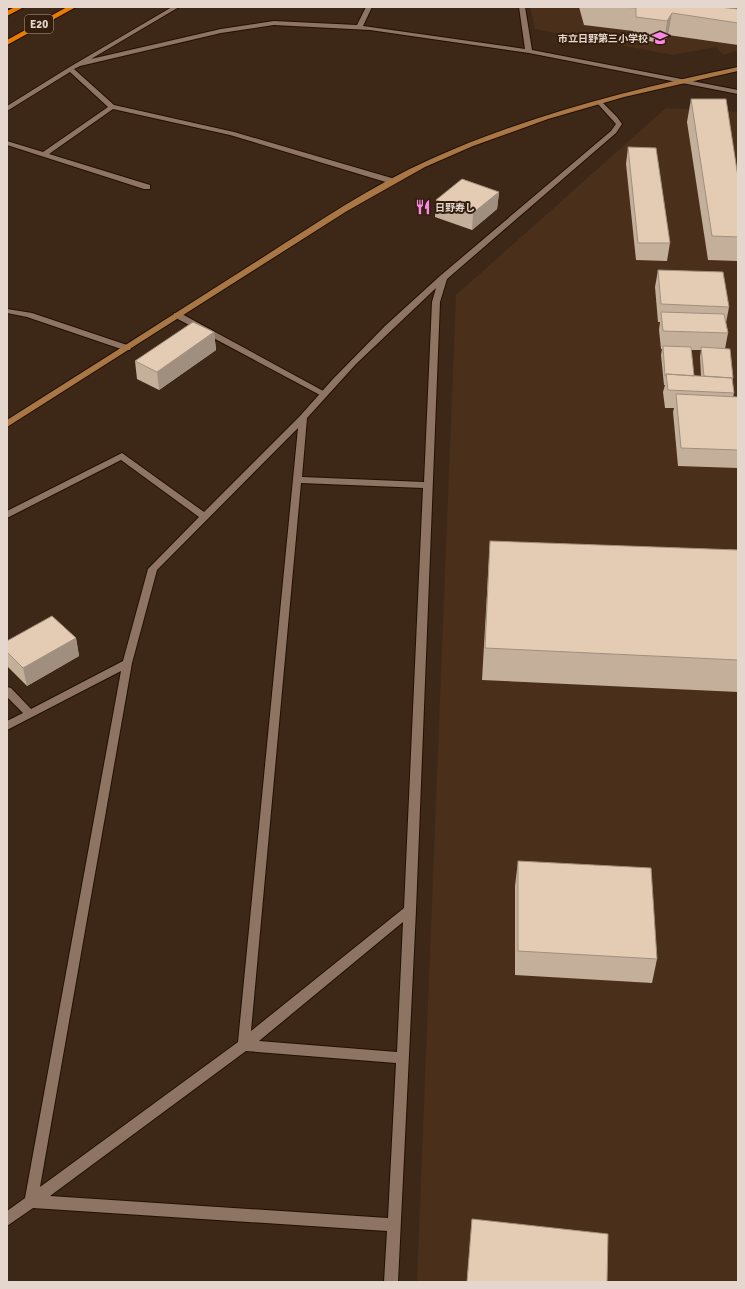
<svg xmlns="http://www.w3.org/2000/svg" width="745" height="1289" font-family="Signika,'Noto Sans JP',sans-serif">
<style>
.built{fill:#4a2f1b}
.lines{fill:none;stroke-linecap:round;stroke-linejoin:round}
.lane-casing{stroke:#231002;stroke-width:2}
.street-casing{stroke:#231002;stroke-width:2}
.secondary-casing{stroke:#231002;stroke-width:2}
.highway-casing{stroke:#231002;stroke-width:2}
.lane{fill:#8e7462;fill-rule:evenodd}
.street{fill:#8e7462;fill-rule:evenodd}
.secondary{fill:#a97645;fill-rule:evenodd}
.highway{fill:#e87c02;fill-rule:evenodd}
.wall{fill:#c4af9b;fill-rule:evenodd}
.shaded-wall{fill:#a08f7e}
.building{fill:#e4ccb4;stroke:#a08f7e}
.labels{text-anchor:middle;stroke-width:4;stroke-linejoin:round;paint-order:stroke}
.far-poi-label{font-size:10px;font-weight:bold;fill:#e5d7cd;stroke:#331e0d;text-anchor:end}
.shield{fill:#331e0d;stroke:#b0a093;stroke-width:1}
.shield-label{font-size:11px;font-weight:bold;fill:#e5d7cd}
</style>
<rect width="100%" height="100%" fill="#3d2817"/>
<path class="built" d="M530,7H738V53L735,51L723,55L716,47L673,55L535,29Z
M666,108L738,112V1282H417L456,295Z"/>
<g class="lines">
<defs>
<path id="lane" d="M174,313H180L327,393L326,395H320L174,317Z"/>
<path id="street" d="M172,7H179L91,59L221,29L274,21L357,25L366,7H372L363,26L525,49L519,7H525L532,50L738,90V94L529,53L370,30L274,25L221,33L80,66L74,69L114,105L234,132L395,179V183H389L230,135L113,109L49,154L150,185V189H144L7,145V141L43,152L108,107L70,72L7,111V106L68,68Z
M597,101H601L617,117L622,124L616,133L447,279L440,302L416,910L398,1282H384L387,1231L33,1208L7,1226V1211L25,1198L121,671L7,730V721L23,713L7,697V687L11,688L31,709L123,661L148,569L199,517L121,460L7,518V511L122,453L204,512L300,416L333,379L385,326L440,276L611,131L616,124L597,103ZM436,288L432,302L424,482L302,477L307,418L356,364ZM298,428L238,1042L40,1187L132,663L157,570ZM301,483L423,488L404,908L251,1031ZM403,922L397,1052L259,1041ZM246,1051L396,1063L388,1218L50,1196Z
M7,309L32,313L130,346L131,348L130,350H124L27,317L7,313Z"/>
<path id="secondary" d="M738,67V71L624,97L548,119L473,146L425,167L347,211L7,427V420C89,368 171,316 254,263C311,227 368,187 431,159C529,115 633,89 738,67Z"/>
<path id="highway" d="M15,7H24L7,16V11Z
M67,7H76L7,45V40Z"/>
</defs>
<use href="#lane" class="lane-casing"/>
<use href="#street" class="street-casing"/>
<use href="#secondary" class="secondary-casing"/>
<use href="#highway" class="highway-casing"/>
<use href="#lane" class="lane"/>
<use href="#street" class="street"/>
<use href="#secondary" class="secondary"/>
<use href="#highway" class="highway"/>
</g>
<path class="wall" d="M579,7H728V8L738,9V45L668,35L664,43L633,39V31L584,25Z
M691,99L738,177V261L708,260L687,122Z
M628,147L670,243L667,261L636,260L626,164Z
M499,192L497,209L472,230L435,217L436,200Z
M658,270L729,307L726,323L728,333L725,349L733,378L732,383L734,393L733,397H738V468L678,466L673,412L674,408H665L663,392L665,385H664L661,355L662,349H661L659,330L660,322H658L655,287ZM691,350H701L700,357L701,376H694Z
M214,332L216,350L159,390L137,379L135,361Z
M490,541L738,550V692L482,680Z
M76,638L79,656L27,686L7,666V641Z
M518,861L657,959L652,983L515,975V886Z
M472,1219L607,1282H467Z"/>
<path class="shaded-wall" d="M672,13L668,35L664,43L667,21Z
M499,192L497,209L472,230L473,213Z
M214,332L216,350L159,390L157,372Z
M76,638L79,656L27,686L23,668Z"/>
<path class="building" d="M622,7H719L738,9V23L672,13L667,21L636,17V8Z
M691,99H726L738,177V237L712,236Z
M628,147L656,148L670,243H638Z
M462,179L499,192L473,213L436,200Z
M658,270L723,272L729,307L661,304Z
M661,312L724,314L728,333L663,331Z
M193,322L214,332L157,372L135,361Z
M663,346L691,347L694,376L666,374V376H665Z
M701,347L730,349L733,378L704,376Z
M666,374L732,378L734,393L668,390Z
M676,394L738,397V450L681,448Z
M490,541L738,550V660L485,648Z
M52,616L76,638L23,668L7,652V641Z
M518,861L651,868L657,959L518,951Z
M472,1219L608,1234L607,1282H467Z"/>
<defs>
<symbol id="school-bare" viewBox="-9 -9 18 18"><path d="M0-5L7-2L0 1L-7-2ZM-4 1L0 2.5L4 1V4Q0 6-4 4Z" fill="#fb87e6" stroke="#331e0d" stroke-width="2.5" paint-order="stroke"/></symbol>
<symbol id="restaurant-bare" viewBox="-9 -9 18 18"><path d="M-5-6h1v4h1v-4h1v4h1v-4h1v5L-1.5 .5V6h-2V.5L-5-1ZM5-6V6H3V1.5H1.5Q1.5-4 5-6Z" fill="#fb87e6" stroke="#331e0d" stroke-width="2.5" paint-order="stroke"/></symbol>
</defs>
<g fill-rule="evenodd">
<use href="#school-bare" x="649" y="27" width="22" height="22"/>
<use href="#restaurant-bare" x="412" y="196" width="22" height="22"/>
</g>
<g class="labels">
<g class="far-poi-label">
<text x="648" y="42">市立日野第三小学校</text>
<text x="435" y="211" text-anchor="start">日野寿し</text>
</g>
<rect class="shield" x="25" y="15" width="28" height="18" rx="3"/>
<g class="shield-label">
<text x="39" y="28">E20</text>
</g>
</g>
<rect width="745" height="1289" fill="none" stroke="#e5d7cd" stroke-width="16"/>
</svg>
